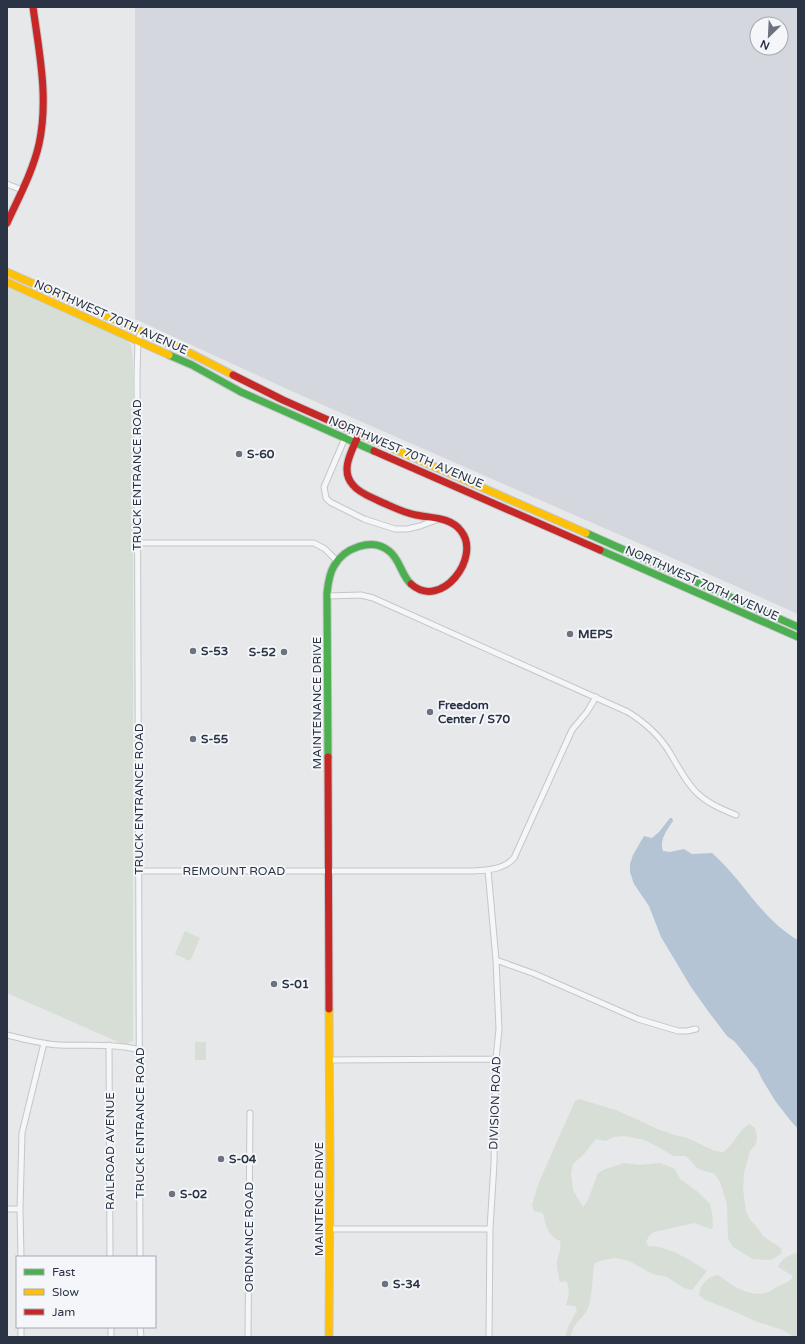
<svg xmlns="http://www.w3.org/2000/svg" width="805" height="1344" font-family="'Varela Round',sans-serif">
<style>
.built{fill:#d4d7dd;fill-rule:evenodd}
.green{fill:#d6ded6}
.water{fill:#b4c4d5}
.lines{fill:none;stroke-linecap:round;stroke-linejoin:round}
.street-casing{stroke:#c4c6c8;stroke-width:7}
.fast-casing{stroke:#c4c6c8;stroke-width:9}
.slow-casing{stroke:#c4c6c8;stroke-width:9}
.jam-casing{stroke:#c4c6c8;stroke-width:9}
.street{stroke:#f5f6f7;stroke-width:5}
.fast{stroke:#4caf50;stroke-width:7}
.slow{stroke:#ffc107;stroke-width:7}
.jam{stroke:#c62828;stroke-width:7}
.poi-dot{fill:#6c737f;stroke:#f4f6f9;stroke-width:1.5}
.labels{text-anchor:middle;stroke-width:4;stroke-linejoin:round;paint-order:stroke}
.street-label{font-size:12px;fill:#2b3445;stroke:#f4f6f9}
.poi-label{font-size:12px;font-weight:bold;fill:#2b3445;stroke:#f4f6f9;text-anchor:start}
</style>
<rect width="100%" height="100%" fill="#e6e8ea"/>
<path class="built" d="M135,7H798V614L652,549L298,394L135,319ZM757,24H781V48H757Z"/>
<path class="green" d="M7,287L126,340L131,345L133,362V1041L125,1045L7,993Z
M185,931L200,938L190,961L175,954Z
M195,1042H206V1060H195Z
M579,1099L616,1110L660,1130L678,1136L685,1137L715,1151L723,1152C734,1145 738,1131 749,1124L755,1128L757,1136L756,1144L750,1151L744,1173L743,1189L746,1212L751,1221L757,1227L762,1235L767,1239L781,1248L782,1253L773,1259L768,1260L753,1259L733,1247L728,1238L727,1204L720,1182L715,1174L698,1169L686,1156H674L645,1140L624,1136L614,1137L606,1141L596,1139L583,1155L573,1164L571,1173L573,1190L583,1207L588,1200L598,1173L605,1169L624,1163L639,1165L660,1163L675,1169L680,1179L698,1192L710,1204L712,1213L713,1227L711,1229L694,1223L685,1225L654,1232L649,1236L646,1242L648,1246C669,1246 690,1260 707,1271L692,1290L684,1288L667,1277L653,1274L629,1261L622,1259L614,1258L599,1261L594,1264C592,1279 593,1294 588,1308C583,1320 573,1321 571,1337H565L568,1327L577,1310L575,1306L566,1305C568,1297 571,1289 566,1281L562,1282L559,1281C559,1274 556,1268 557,1261C558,1254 562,1248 560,1241C548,1236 546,1227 543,1213L534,1211L532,1205L539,1182L575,1101Z
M798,1252V1337H794L783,1330L755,1321L731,1310L705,1300L699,1295C700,1285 708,1276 718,1275C732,1285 747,1297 765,1293C770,1292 775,1288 779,1286C786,1283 790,1282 793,1276L778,1267C781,1258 789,1256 798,1252Z"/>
<path class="water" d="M670,818H672L673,821C667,830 659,840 663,851L670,852L684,849L692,854L712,853C743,880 762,920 798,940V1129L790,1120L776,1102L763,1081L757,1069L735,1042L727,1036L708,1011L691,987L661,937L649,906L634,884L630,872V864L633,855L644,836L652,838L659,832Z"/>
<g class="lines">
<defs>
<path id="street" d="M7,184L22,190
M359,434L345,438L324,487L326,498L330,502L364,519L395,529H407L420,526L439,519
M138,543H314L325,549L337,561
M327,596L361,595L373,598L628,712C644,722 660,736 670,753C678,766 685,781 696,792C707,803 721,809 736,815
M488,870L496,960L499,1029L496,1059L494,1163L490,1229L489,1337
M139,871H473C488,870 503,870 514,858L572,730L587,712L596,697
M496,960L535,974L638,1019L678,1031H687L696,1029
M7,1035C24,1039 41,1044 59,1045C87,1046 113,1043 140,1050
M109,1045L110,1257
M329,1060L496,1059
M7,1209H20
M330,1229H490
M21,1257L20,1209L22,1133L44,1043
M140,1257L137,375L138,340L141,332
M21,1327V1337
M111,1327V1337
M140,1327L141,1337
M248,1337L250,1113"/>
<path id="fast" d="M169,355L192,365L241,392L374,451
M586,533L798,627
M600,550L798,637
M328,757L327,593C328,584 329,574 334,566C344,548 372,537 389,551C400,559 401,575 411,584"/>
<path id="slow" d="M7,272L190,353L233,375
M7,282L169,355
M355,432L586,533
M329,1009L330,1168L329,1337"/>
<path id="jam" d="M7,223C19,197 33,171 39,144C49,98 39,52 33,7
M233,375L283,400L355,432
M359,434C353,449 339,470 353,485C359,493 371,497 379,501C391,506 404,513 416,515C431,518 451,517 461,531C482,557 441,611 411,584
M374,451L600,550
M328,757L329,1009"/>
</defs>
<use href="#street" class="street-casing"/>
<use href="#fast" class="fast-casing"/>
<use href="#slow" class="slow-casing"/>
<use href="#jam" class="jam-casing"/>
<use href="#street" class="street"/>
<use href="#fast" class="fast"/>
<use href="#slow" class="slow"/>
<use href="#jam" class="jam"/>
</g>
<g class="poi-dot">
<circle cx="239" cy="454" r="4"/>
<circle cx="570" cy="634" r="4"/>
<circle cx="193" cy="651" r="4"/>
<circle cx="284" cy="652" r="4"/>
<circle cx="430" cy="712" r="4"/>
<circle cx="193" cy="739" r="4"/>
<circle cx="274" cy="984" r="4"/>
<circle cx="221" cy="1159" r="4"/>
<circle cx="172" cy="1194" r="4"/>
<circle cx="385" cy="1284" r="4"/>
</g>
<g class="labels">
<g class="street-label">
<text transform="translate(111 317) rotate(24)" y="4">NORTHWEST 70TH AVENUE</text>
<text transform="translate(406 452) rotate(23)" y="4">NORTHWEST 70TH AVENUE</text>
<text transform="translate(137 475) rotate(-90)" y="4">TRUCK ENTRANCE ROAD</text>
<text transform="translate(702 583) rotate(24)" y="4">NORTHWEST 70TH AVENUE</text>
<text transform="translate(317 703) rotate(-90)" y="4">MAINTENANCE DRIVE</text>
<text transform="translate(139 799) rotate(-90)" y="4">TRUCK ENTRANCE ROAD</text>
<text x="234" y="875">REMOUNT ROAD</text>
<text transform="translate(495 1103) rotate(-88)" y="4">DIVISION ROAD</text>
<text transform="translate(140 1123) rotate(-90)" y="4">TRUCK ENTRANCE ROAD</text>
<text transform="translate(110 1151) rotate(-90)" y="4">RAILROAD AVENUE</text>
<text transform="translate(319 1199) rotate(-90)" y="4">MAINTENCE DRIVE</text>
<text transform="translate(249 1237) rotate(-90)" y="4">ORDNANCE ROAD</text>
</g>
<g class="poi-label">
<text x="247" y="458">S-60</text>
<text x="578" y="638">MEPS</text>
<text x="201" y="655">S-53</text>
<text x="276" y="656" text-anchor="end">S-52</text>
<text x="438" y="709">Freedom<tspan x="438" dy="14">Center / S70</tspan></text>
<text x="201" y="743">S-55</text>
<text x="282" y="988">S-01</text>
<text x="229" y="1163">S-04</text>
<text x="180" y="1198">S-02</text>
<text x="393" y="1288">S-34</text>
</g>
</g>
<rect width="805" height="1344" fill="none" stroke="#2b3445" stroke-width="16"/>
<rect x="16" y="1256" width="140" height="72" fill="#f4f6f9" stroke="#a4a8b1"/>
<rect x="24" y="1269" width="20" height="6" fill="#4caf50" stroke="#a4a8b1"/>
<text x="52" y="1276" font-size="12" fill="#2b3445">Fast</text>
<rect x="24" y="1289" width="20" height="6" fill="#ffc107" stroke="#a4a8b1"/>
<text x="52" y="1296" font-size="12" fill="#2b3445">Slow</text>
<rect x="24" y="1309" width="20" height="6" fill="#c62828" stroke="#a4a8b1"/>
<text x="52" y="1316" font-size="12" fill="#2b3445">Jam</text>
<g transform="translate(769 36) rotate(204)"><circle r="19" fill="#f4f6f9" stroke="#a4a8b1"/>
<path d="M0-3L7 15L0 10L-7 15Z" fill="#6c737f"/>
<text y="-6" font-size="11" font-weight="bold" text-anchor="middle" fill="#2b3445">N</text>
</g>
</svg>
